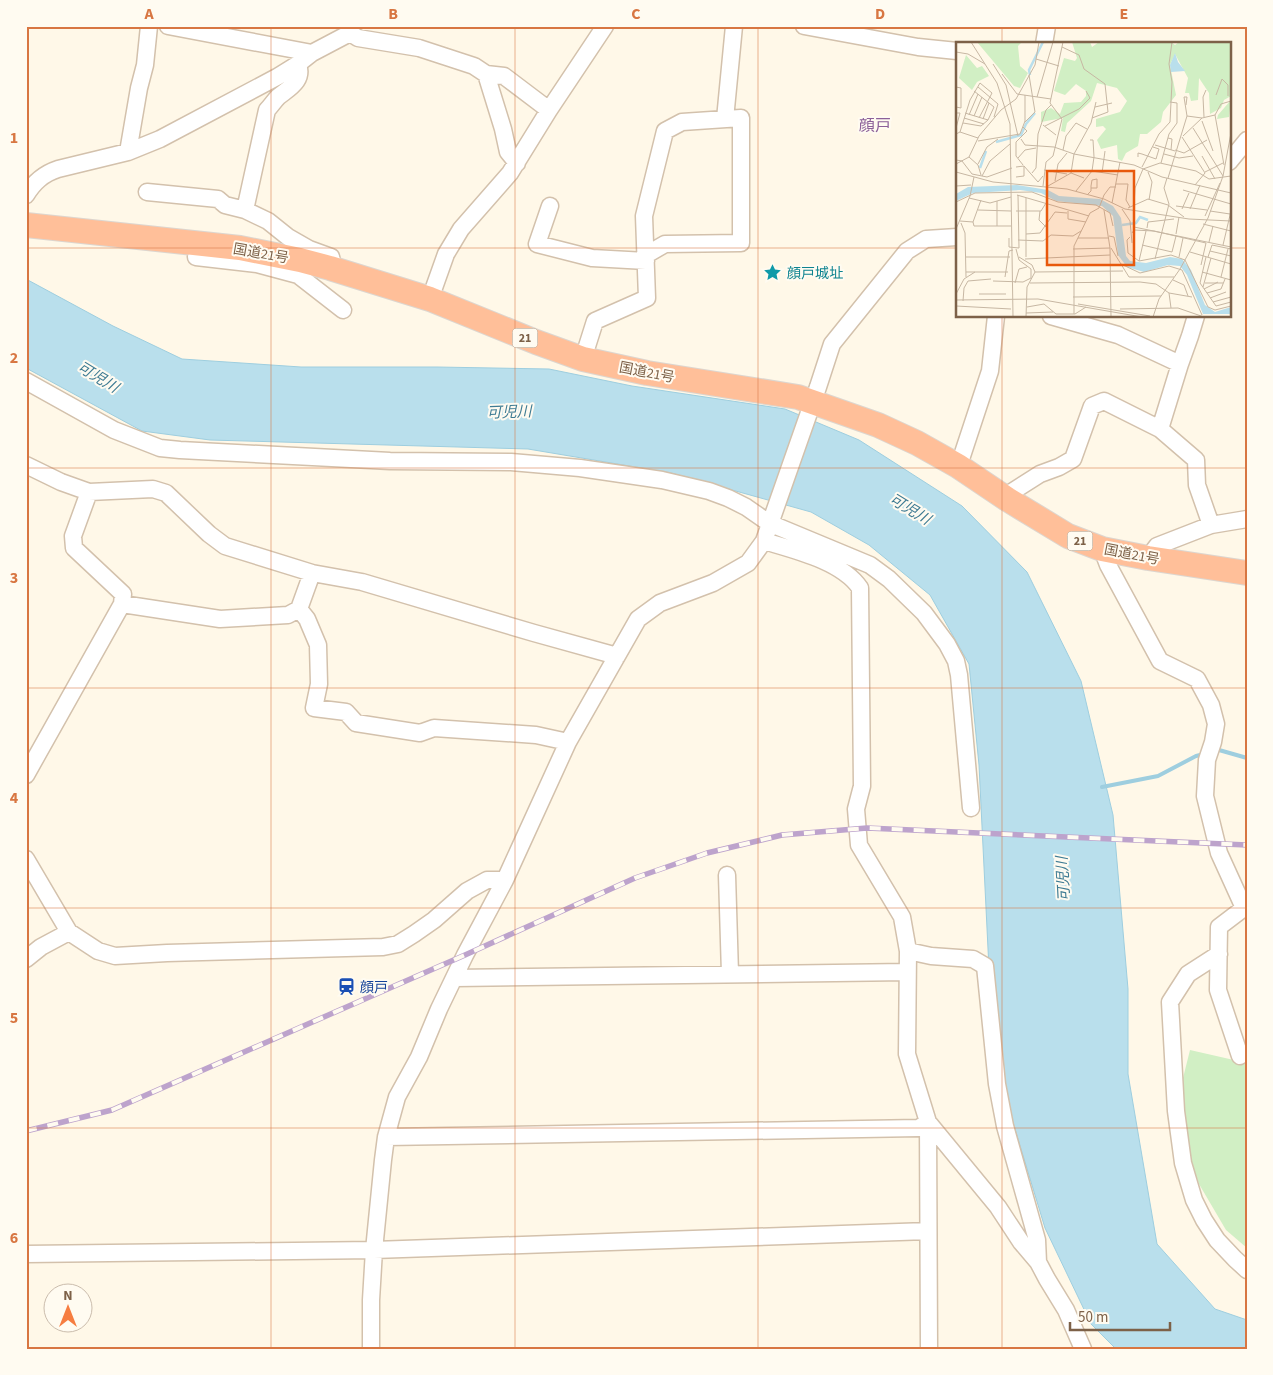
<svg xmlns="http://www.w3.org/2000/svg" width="1273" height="1375" font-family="'Source Sans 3','Noto Sans JP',sans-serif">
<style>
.green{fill:#d1efc4}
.water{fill:#b9dfec;stroke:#9ecedf}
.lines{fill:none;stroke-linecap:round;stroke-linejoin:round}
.stream{stroke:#9ecedf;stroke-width:4}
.minor-casing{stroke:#d3c1ac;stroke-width:19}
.highway-casing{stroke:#ddd6cf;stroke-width:26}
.minor{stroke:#fff;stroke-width:16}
.highway{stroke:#ffbf99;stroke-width:24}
.rail-casing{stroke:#bda3cc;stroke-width:5.5}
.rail{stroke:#fffbf1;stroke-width:4;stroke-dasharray:11;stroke-linecap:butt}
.grid{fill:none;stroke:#d87642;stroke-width:1;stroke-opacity:0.55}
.labels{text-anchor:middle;stroke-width:4;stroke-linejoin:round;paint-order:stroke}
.shield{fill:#fffbf1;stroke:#a48f7b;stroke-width:1}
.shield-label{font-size:12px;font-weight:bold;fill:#7d6148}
.street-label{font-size:14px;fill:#7d6148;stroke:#fffbf1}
.culture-label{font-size:14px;fill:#0d838f;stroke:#fffbf1;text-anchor:start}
.transit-label{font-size:14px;fill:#164399;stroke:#fffbf1;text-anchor:start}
.water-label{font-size:15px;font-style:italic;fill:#3e7b93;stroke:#fffbf1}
.quarter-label{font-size:16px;fill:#8c6099;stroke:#fffbf1}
.inset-river{fill:none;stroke:#b9dfec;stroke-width:2.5}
.inset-road{fill:none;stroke:#c7b7a3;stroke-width:1}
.view{fill:#e8590c;fill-opacity:0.15;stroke:#e8590c;stroke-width:2.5}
.inset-edge{fill:none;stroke:#7d6148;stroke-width:2.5}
.neatline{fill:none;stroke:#d87642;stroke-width:2}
.grid-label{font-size:16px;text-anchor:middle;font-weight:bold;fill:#d87642}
</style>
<rect width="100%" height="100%" fill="#fff8e8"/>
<path class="green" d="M1190,1050L1247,1063V1248L1226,1230L1199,1184L1187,1149L1180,1090Z"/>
<path class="water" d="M26,279L113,326L182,359L301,367H437L549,369L632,386L785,409L859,440L962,506L1027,572L1081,681L1113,815L1128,989V1074L1157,1244L1215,1309L1247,1320V1349H1116L1091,1324L1045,1228L1008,1106L989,969L979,765L969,664L930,595L869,545L811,512L671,473L528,449L210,440L142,431L26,368Z"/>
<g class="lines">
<path class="stream" d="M1215,751L1219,750L1247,758
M1102,787L1158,776L1196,756L1204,754"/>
<defs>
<path id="minor" d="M168,26L312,53
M804,26L918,47L957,51
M350,33L358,38L419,48L474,66L486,74L504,76L549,110
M1044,44L1047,26
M486,74L503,129L508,152L517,163
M725,119L734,26
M128,152L139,88L145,65L149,26
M1229,162L1247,140
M147,192L218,199L225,205L245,210L268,221L288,237L309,249L331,257L332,261L330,268
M26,195C34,182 43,174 58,169L128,152L160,139L277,77L298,64L312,53L350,33
M550,206L537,244L592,258L646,261
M245,210L267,110C271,106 274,101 278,97C289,88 304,81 298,64
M196,257L257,264L298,275L343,310
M430,299L446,254L461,229L510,173L549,110L605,26
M1051,316L1118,335L1180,364
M1196,316L1190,336L1180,364L1160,429L1196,460L1197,485L1211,525
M583,359L595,321L647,298L644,216L665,131L682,122L741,118V243L665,244L646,255
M26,381L114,430L160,448L180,450L390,461L511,462L580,468L662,480L709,491L728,498L746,507L769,523L870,565L889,579L924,613L947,644L956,661L959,675L971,808
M26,465L61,482L89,492L153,489L166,493L209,534L225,546L312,573L362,582L534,633L617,656
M958,466L962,456L990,371L996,316
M89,492L73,536L74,548L123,594L122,604
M1004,497L1040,474L1059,467L1073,459L1092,406L1104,401L1160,429
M764,541C794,550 842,561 860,588L862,786L856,809L859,845L902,917L908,951L907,1054L928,1122L929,1349
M1102,549L1108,565L1160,661L1197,679L1211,705L1216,724L1213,742L1207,760L1205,796L1219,853L1244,908L1219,927L1218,990L1240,1056
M1148,558L1157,546L1211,525L1247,519
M299,609L307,619L318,645L319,684L314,708L346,712L356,723L420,733L434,728L536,735L568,742
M26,775L122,604L220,619L288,615L299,609L312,573
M26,859L69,932L98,951L115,956L167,953L383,947L398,944L414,934L434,920L467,891L487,880H505
M727,875L730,974
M908,951L931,956L973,959L985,966L997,1084L1005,1126L1037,1240L1038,1262
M1219,954L1188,974L1170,1002L1176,1111L1183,1163L1194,1200L1204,1220L1217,1240L1235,1259L1247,1270
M26,959L41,947L69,932
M455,978L907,972
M928,1122L998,1207L1021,1242L1038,1262L1047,1279L1066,1310L1083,1349
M386,1137L919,1128L928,1122
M26,1254L374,1250L928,1231
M371,1349V1300L374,1250L383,1160L386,1137L397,1097L419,1057L439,1009L465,955L505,880L568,742L638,619L660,603L713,583L748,563L764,541L818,387L832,344L907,251L926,239L957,237"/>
<path id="highway" d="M26,225L240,248L300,260L330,268L430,299L536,342L583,359L647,373L798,397L878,425L917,443L958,466L1007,499L1068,536L1102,549L1148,558L1247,573"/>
</defs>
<use href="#minor" class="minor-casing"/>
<use href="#highway" class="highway-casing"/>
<use href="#minor" class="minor"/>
<use href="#highway" class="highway"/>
<defs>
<path id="rail" d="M26,1131L112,1110L465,955L635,878L707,853L782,835L867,828L1247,845"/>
</defs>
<use href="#rail" class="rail-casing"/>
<use href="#rail" class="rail"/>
</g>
<path class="grid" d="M271,26V1349M515,26V1349M758,26V1349M1002,26V44M26,248H957M1229,248H1247M1002,316V1349M26,468H1247M26,688H1247M26,908H1247M26,1128H1247"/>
<defs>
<symbol id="sight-bare" viewBox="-9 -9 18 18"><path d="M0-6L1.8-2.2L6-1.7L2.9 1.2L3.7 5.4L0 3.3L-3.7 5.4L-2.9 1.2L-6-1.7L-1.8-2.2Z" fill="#0f9aa8" stroke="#fffbf1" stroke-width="2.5" paint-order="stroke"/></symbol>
<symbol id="station-bare" viewBox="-9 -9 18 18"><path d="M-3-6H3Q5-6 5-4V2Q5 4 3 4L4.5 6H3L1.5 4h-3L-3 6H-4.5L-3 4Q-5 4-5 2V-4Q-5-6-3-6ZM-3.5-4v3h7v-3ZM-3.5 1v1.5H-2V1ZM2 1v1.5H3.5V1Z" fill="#1a4fb4" stroke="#fffbf1" stroke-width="2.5" paint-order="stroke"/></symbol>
</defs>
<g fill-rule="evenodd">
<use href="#sight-bare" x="760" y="260" width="25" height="25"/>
<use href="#station-bare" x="334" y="974" width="25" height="25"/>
</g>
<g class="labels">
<g class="shield">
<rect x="512.5" y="328.5" width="25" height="19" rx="4"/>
<rect x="1067.5" y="531.5" width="25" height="19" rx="4"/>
</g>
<g class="shield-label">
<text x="525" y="342">21</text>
<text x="1080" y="545">21</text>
</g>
<g class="street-label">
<text transform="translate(261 253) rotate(10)" y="5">国道21号</text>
<text transform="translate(647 372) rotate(11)" y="5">国道21号</text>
<text transform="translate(1132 554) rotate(11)" y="5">国道21号</text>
</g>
<g class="culture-label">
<text x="787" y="278">顔戸城址</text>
</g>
<g class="transit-label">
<text x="360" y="992">顔戸</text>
</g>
<g class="water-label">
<text transform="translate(98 377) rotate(31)" y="5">可児川</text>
<text transform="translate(509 412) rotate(-2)" y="5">可児川</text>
<text transform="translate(910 509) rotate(31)" y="5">可児川</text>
<text transform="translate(1063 879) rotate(-93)" y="5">可児川</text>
</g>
<g class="quarter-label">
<text x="875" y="131">顔戸</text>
</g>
</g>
<g transform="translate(956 42)">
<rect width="275" height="275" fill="#fff8e8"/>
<path d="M21,0H66L62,4L64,24L72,31L64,46L58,44ZM116,0H134L136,5L143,0H215L219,3L223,0H275V54L268,58L265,66L254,72L253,51L243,36L242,58L235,59L233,51H229L232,36L219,12L214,23L220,53L207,70L205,80L191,92H184L182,104L170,111L166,119L162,117L161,103L145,107L141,98L150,87L147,84L140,85V77L164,70L171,59L161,46L141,41L135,59L111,81L109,90L105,89L107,76L85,80V70L95,66L104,72L108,61L125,60L130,54V49L120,42L109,53L98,49L108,16L119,19L121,16ZM10,13L21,26L26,24L33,34L21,40L16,48L3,36ZM275,58L273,75L261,77L262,73Z" fill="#d1efc4"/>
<path d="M219,11L222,20L229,29L215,30L214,23ZM61,143L92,148L103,154L144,157L157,164L165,176L170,214L174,219L190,221L214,215L226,217L235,228L249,263L259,270L275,265V272H247L231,233L224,224L212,223L188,230L171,225L162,213L157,174L146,164L100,159L85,151L64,148L17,151L0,159V152L12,145Z" fill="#b9dfec"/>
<path class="inset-river" d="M74,33L73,28L87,0M40,100L65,93L70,82L79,71M24,126L30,109M166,183L180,181L184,175L192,178"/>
<path class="inset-road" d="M15,0L41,41L54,82L57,275M106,5L123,13L128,27L149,42L152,70L136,76M0,10L12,12L29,22M80,17L103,24M37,22L50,43L62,94M46,32L61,52L95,57M0,45L5,46V66L0,65M22,45L42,62L38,75M18,49L38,65M260,53L266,37L272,43V54M81,55L97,0M230,63L231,55H228L231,74M139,65L156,61M0,71H4L0,86M9,71L32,78M13,73L22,52M259,73L268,123M18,74L26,55M248,75L247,55L250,48M8,76L28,82M27,77L33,61M106,77L94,61L107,0M246,79L257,109M69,80L79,70L73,33M7,81L25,84L32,78L38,65M87,83L100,93M89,84L123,67L134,56L130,49M237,86L267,134M4,90L14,58L24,41L36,51L23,76M0,92L4,90L22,96M227,94L246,76L259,73L265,62L275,59M226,95L249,131L239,143M212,96L216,97L215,108M65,97L69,103L98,105L118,112L178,123L206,135L275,151M22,99L64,92L69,79V53M199,103L219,109M107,108L110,94L120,81L131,87M219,108L228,111L251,98M208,112L223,116L237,114M246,114L259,137M13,115L22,123L25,133M182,115V111L186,112L200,117L203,107L197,105M62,116L69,108L80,106M0,118L6,119L16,132L31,135L56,126M205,121L213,92L221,81V61L214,60M0,122L13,115L23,94L45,68L60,57L79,23L83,0M22,122L31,105L42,97M67,123L60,114V100L71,89L67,85M60,125L68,124L82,140L87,134M186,125L203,92L214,80L216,40L213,22L216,0M187,127L204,121L240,129L253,137L275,134M88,128L111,132M136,129L162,133M0,130L37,140L111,147L148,157L169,167L233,177L275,179M192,130L196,140L193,158M249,130L267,121M76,131L80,126L82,92L90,68L95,63M115,131L118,112L135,81L140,60M146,131L149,109M26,134L34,119L54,102M60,135L68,134V124M212,136L231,74L246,76M99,139L102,122L111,111M160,142H172L170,158L174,165M0,144L15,143M87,144L90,120L97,114L106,77M92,144L115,131L128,136M227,148L275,162M120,149L136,129L138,115L137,98H134M61,153L133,174M131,153L135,149V144L136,138L141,137V146H135M13,156L34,161L55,155M0,160L19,151L76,150L102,160L140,163L154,171L157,184M156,161L164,120M178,164L179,146L187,127M220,164L251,168M172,166L192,157L212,163L228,175M166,167L174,179L176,201M226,167L233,151M234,167L244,143M22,168L55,169M148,168L154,206L155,275M60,169H85L90,161M84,169L83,178L90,185M112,169V177L130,180M254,169L274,172M249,174L264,141M4,179L17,180L18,184H55M17,180L25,158M5,181L9,191L10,235M247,182L275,189M41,184V159M178,185L275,205M191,186L192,180L218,177M0,187L14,154L18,135M190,189L183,219L215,213L229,218L252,265L259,268L275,264M176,191L178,188L198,189L250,201L245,223M70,192L84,191L99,170L111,171M220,192L223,175M153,194L158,195L162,214M174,195L171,198L172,211L183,219M53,196V205L63,206L62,153M122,196H153M62,198L87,199L95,193L117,194L125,189M253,200L257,184M186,203L216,210M267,203L275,169M155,206L173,235H218M117,207L154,206M254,209L275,214M216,210L220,194M234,210L275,222M10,215H54M63,215L76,223L79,230L71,245L70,275M70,215V156M223,215L227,196M250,215L244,241L260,264L275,260M252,215L256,203L275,207M69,217L154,213M199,217L213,162L208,146L211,136M165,222L184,231L213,224L226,228L246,273M10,230H52M79,230L167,229M246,230L275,238M49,235L53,209L57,208M265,235L272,207M217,238L228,243L232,254M37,239L67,240L75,236V227L63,218L60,207M59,241L63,227L71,225M74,241L184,240L200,242L213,251L236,255M249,241H267M247,245L255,216M248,247L262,240M213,251L215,266M251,251L265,247L269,237M0,252L8,237L19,230M23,252H50M117,255L205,254M254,256L270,250M0,258L82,257L186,275M7,259L8,246L12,239L35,237M257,260L275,255M122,262L194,274M0,264L55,267M71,265L88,262L100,272H119L130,265M164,267L222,266L248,275M70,271L97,270M118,272V204L134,171L143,166L148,153L154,145H160M197,275L203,257L224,227L252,176L267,134L275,91"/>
<path class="view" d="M91,129H178V223H91Z"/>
<rect width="275" height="275" class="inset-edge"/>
</g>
<rect width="1273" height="1375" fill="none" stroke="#fffbf1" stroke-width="55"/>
<g transform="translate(68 1308)"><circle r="24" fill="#fffbf1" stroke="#cbbdad"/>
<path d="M0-4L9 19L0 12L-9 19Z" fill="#f67d40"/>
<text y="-8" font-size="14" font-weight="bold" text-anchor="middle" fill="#7d6148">N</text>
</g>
<path d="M1070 1322v8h100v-8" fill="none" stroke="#7d6148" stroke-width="2.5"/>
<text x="1078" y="1322" font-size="15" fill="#7d6148" stroke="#fffbf1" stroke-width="4" paint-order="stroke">50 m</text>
<rect x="28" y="28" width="1218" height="1320" class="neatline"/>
<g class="grid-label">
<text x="149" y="19">A</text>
<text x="393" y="19">B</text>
<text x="636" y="19">C</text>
<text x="880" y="19">D</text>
<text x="1124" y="19">E</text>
<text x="14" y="143">1</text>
<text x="14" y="363">2</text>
<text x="14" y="583">3</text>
<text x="14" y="803">4</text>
<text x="14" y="1023">5</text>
<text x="14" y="1243">6</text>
</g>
</svg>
